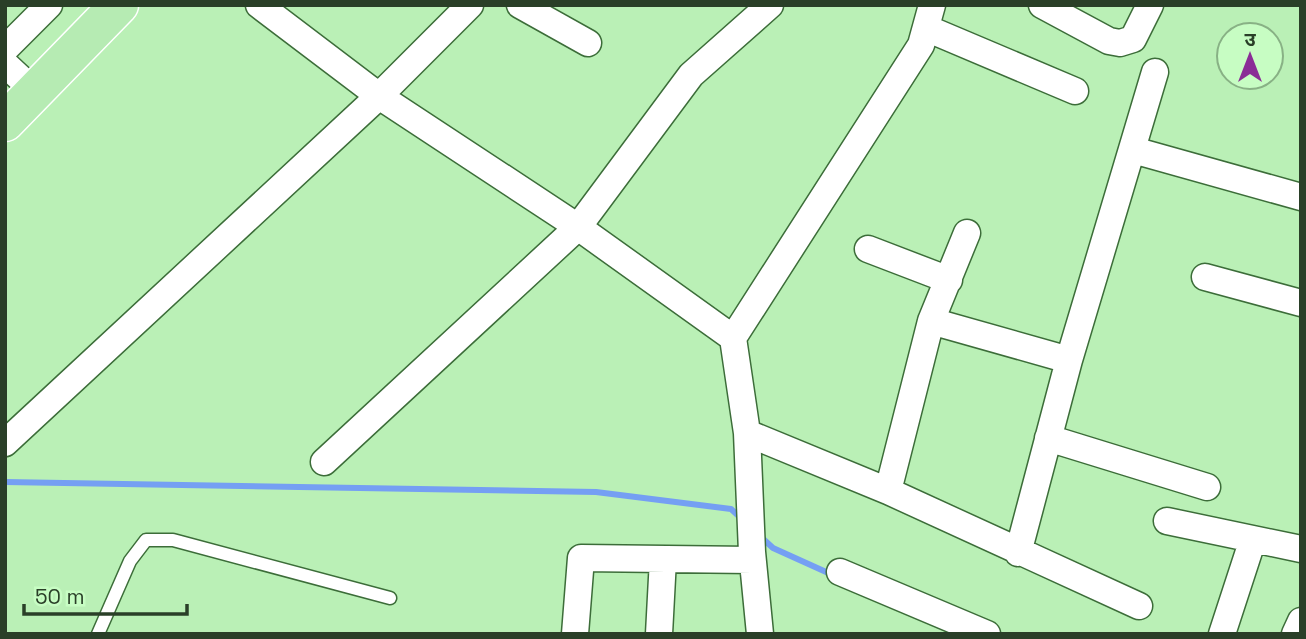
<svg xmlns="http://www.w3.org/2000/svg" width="1306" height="639" font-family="'Space Grotesk','Noto Sans Devanagari',sans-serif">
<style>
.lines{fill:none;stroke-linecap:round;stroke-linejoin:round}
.stream{stroke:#759ff3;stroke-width:6}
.lane-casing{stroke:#3c6d39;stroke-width:15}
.street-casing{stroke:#3c6d39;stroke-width:29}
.primary-casing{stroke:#fff;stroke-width:41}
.lane{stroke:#fff;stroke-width:12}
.street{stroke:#fff;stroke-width:26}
.primary{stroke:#b6ebb3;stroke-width:38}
</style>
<rect width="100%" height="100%" fill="#baf0b6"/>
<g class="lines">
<path class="stream" d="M5,482L596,492L731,509L743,520
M759,535L773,548L835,576"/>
<defs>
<path id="lane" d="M98,634L130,561L146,540H173L390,598"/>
<path id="street" d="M259,5L379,96L578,227L733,338
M520,5L588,43
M1042,5L1109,41L1120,43L1133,39L1150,5
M926,28L1075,91
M5,49L49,5
M5,64L35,92
M1133,150L1301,197
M868,249L949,280
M1205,277L1301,303
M931,321L967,233
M747,433L888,491L1139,606
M1048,438L1207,487
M5,443L379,96L470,5
M324,462L578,227L691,75L770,5
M888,491L931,321L1069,360
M1167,521L1301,549
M1018,553L1069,360L1155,72
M840,572L987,634
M575,634L581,558L752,560
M659,634L663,559
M760,634L752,552L747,433L733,338L921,45L932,5
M1222,634L1253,539
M1295,634L1301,621"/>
<path id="primary" d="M5,122L119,5"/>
</defs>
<use href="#lane" class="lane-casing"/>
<use href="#street" class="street-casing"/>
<use href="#primary" class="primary-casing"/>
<use href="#lane" class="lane"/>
<use href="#street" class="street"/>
<use href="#primary" class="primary"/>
</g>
<rect width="1306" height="639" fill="none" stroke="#2a3f28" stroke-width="14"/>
<g transform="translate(1250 56)"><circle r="33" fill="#c7fdc3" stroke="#88b185" stroke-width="2"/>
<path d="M0-5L12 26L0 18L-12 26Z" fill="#8a2c96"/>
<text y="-10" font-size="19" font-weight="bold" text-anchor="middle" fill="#2a3f28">उ</text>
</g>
<path d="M24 604v10h163v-10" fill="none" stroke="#2a3f28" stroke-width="3.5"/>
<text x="35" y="604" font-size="21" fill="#2a3f28" stroke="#c7fdc3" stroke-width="5" paint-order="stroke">50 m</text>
</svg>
